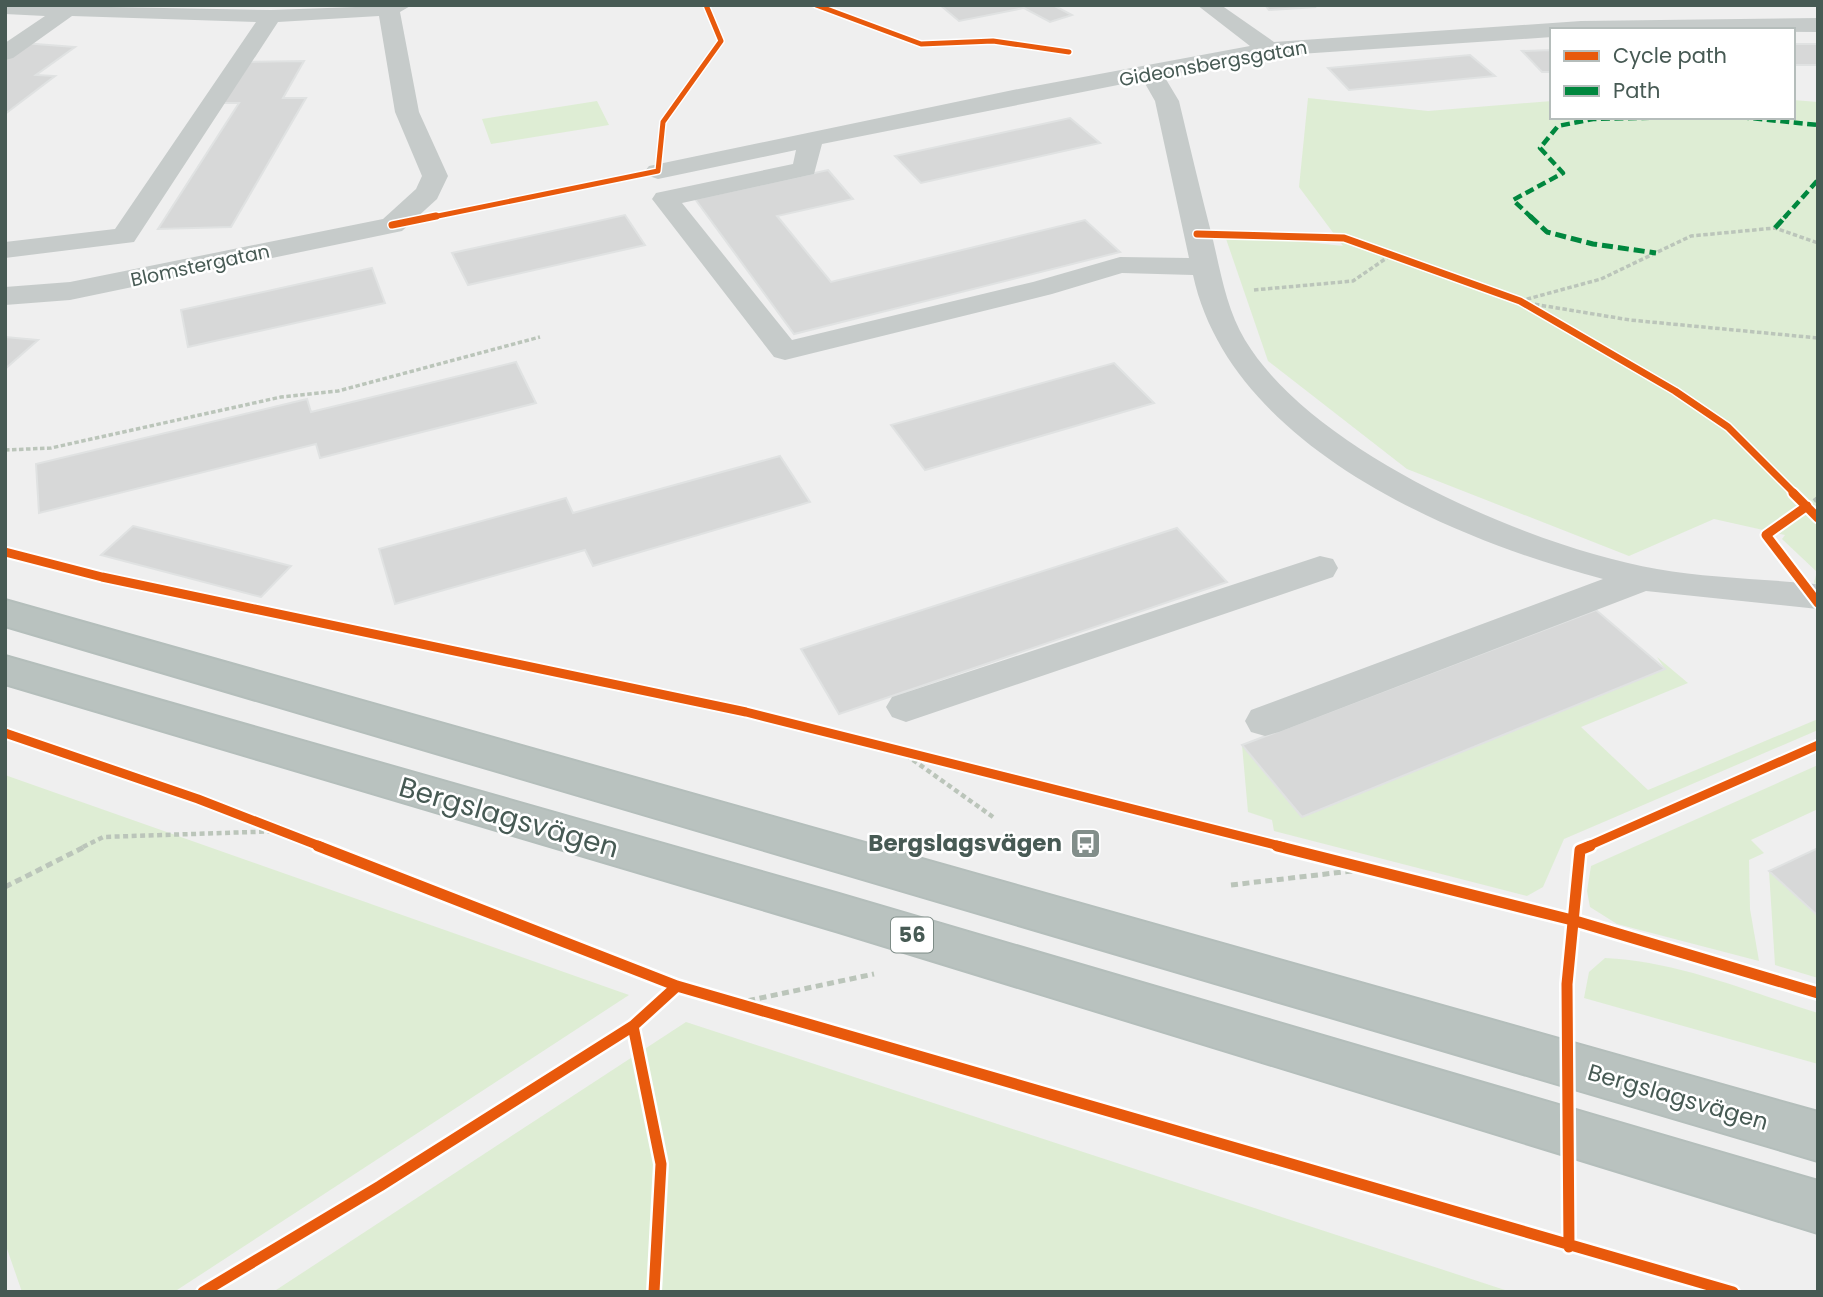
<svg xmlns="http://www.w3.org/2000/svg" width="1823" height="1297" font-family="Poppins,sans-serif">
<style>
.green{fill:#deedd4}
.building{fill:#d7d8d8;stroke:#e0e2e2;stroke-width:2}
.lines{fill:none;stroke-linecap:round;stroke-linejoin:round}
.highway-casing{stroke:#b4bebb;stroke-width:4}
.path-far2{stroke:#bbc5ba;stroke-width:3.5;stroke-dasharray:4.5 2.5;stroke-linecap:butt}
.path-far1{stroke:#bbc5ba;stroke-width:4.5;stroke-dasharray:5 3.5;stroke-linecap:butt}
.path{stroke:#bbc5ba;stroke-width:5;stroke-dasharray:7 4.5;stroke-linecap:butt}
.minor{fill:#c6cbca;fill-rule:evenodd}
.highway{fill:#b9c2bf;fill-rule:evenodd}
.quiet-far1{stroke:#00873e;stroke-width:4.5;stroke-dasharray:9 4.5;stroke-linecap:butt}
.quiet{stroke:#00873e;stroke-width:5;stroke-dasharray:11 5;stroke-linecap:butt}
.cycleway-far3-casing{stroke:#fff;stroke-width:8}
.cycleway-far2-casing{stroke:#fff;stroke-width:10}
.cycleway-far1-casing{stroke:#fff;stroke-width:13}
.cycleway-casing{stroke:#fff;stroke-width:16}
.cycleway-far3{stroke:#e8590c;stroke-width:5}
.cycleway-far2{stroke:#e8590c;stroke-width:7}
.cycleway-far1{stroke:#e8590c;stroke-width:9}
.cycleway{stroke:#e8590c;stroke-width:11}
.labels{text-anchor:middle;stroke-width:5;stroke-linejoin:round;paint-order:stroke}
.far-street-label{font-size:19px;fill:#475a54;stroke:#fff}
.shield{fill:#fff;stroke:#7e8c87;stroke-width:2}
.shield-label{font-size:21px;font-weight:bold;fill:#475a54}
.poi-label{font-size:23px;font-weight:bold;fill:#475a54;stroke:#fff;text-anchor:end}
.street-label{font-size:23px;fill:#475a54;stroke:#fff}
.near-street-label{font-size:28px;fill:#475a54;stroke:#fff}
</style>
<rect width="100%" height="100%" fill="#efefef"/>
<path class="green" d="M1308,98L1428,111L1552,101V117H1793V100L1818,102V592L1814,582L1817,572L1782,539L1785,535L1714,519L1629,556L1407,469L1268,361L1224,233L1343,246L1299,187Z
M597,101L609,125L491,144L482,119Z
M1657,657L1688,683L1581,727L1648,790L1818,719V730L1564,839L1543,887L1527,896L1274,831L1272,820L1248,812L1242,745L1302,817L1665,669Z
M1818,765V809L1751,840L1764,853L1749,860L1750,909L1759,961L1617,924L1590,907L1587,891L1591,866Z
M5,775L629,995L174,1292H22L5,1243Z
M1769,871L1818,916V978L1775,965Z
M1605,958C1677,961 1749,992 1818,1013V1064L1584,998L1589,972Z
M686,1022L1511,1292H273Z"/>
<path class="building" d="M940,5H1053L1072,15L1050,22L1024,8L959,21Z
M1265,5H1314L1315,7L1269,10Z
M23,43L75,47L36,75L55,76L5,114V56Z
M1793,44H1818V65H1793Z
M1552,50V72H1542L1522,51Z
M1470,55L1495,76L1349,90L1328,68Z
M304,61L283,98H306L231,227L158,229L239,103H217L244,62Z
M1070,118L1100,143L921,183L895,156Z
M828,170L853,199L777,216L831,282L1085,220L1120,252L794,334L695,199Z
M625,215L645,245L468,285L452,253Z
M372,268L385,303L188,347L181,310Z
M5,337L38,340L5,369Z
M516,362L536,403L320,458L316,444L39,513L36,464L307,399L311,412Z
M1114,363L1154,403L925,470L891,425Z
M780,456L810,502L593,566L585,550L395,604L379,549L566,498L573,513Z
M133,526L291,566L261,597L101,555Z
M1177,528L1227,582L839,714L801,649Z
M1596,610L1665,669L1302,817L1242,745Z
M1818,848V916L1769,871Z"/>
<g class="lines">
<defs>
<path id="highway" d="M5,600L1818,1112V1161L5,626Z
M5,656L839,894L1818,1181V1233L839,932L5,684Z"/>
</defs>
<use href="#highway" class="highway-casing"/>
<path class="path-far2" d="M1254,290L1353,281L1391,255
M1520,301L1601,279L1691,236L1775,228L1818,243
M1521,302L1630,320L1818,338
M5,450L51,448L281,397L338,391L540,337"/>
<path class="path-far1" d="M1807,506L1818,498
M899,750L993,817
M83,847L103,837L282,831"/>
<path class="path" d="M1231,885L1369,869
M5,887L86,846
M737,1003L874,974"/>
<path class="minor" d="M5,5L271,10L412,5L400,12L419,112L448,176L437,199L402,231L70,300L5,305V287L70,282L383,219L416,189L422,176L395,112L379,16L278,22L134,242L5,258V242L115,229L256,22L72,16L13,58L5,60V43L45,16L5,14Z
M1197,5H1221L1274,42L1581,21L1818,18V32L1552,30V37L1269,56L1164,76L1179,101C1190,147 1201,194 1213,240C1221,274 1227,310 1245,340C1313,453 1531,547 1657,569C1709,578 1763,579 1815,584L1818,585V609L1646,591L1279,732L1265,736L1251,732L1245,721L1251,710L1603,579C1451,539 1230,446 1193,275L1122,273L1052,294L785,360L774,357L652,199L656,193L793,164L796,150L658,179L649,176L645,171L649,166L1013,90L1250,46ZM1143,80L1155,101L1189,258L1120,257L1033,282L792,340L682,203L814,174L822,144Z
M1320,556L1333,559L1338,568L1333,577L906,722L892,717L886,707L892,697Z"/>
<use href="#highway" class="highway"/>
<path class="quiet-far1" d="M1740,117L1818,125
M1532,218L1513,200L1563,173L1540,148L1558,126L1593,119L1683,117
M1784,218L1818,180"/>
<path class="quiet" d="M1530,216L1547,232L1593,244L1656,253
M1775,228L1786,216"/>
<defs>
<path id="cycleway-far3" d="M816,5L921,44L993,41L1069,52
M428,218L658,171L663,122L721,41L706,5"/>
<path id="cycleway-far2" d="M392,225L436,216
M1197,234L1344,238L1520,301L1675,391L1728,427L1795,494"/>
<path id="cycleway-far1" d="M1793,493L1818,518
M1807,506L1766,535L1818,603
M5,552L102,577L746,712L1284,847
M5,733L198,799L322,847
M1586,847L1818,745"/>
<path id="cycleway" d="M318,846L677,986L1733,1292
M1277,846L1572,920L1818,993
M633,1026L661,1164L654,1292
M1569,1247L1567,984L1580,850L1590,846
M203,1292L380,1186L633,1026L677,986"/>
</defs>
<use href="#cycleway-far3" class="cycleway-far3-casing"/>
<use href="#cycleway-far2" class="cycleway-far2-casing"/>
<use href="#cycleway-far1" class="cycleway-far1-casing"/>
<use href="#cycleway" class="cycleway-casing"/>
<use href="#cycleway-far3" class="cycleway-far3"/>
<use href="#cycleway-far2" class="cycleway-far2"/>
<use href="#cycleway-far1" class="cycleway-far1"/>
<use href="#cycleway" class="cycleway"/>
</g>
<defs>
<symbol id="bus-square" viewBox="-11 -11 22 22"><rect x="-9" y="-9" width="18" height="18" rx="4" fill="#828e8a" stroke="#fff"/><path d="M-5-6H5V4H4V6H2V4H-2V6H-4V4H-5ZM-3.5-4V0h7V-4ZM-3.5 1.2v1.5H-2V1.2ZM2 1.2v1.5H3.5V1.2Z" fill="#fff"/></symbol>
</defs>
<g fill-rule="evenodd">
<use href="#bus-square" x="1068" y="826" width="35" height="35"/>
</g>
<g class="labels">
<g class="far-street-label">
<text transform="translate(1213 63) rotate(-10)" y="7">Gideonsbergsgatan</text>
<text transform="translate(200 265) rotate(-12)" y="7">Blomstergatan</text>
</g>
<rect class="shield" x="891" y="917.5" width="42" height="35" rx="5"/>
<g class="shield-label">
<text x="912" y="942">56</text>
</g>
<g class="poi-label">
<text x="1062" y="851">Bergslagsvägen</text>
</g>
<g class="street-label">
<text transform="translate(1678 1097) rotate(16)" y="8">Bergslagsvägen</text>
</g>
<g class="near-street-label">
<text transform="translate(509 817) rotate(16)" y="10">Bergslagsvägen</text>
</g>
</g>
<rect width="1823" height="1297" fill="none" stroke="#475a54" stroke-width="14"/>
<rect x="1550" y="28" width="245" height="91" fill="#ffffff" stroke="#b5bdbb" stroke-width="2"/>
<rect x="1564" y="51" width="35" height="10" fill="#e8590c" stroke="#b5bdbb" stroke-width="2"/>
<text x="1613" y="63" font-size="21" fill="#475a54">Cycle path</text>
<rect x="1564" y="86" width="35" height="10" fill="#00873e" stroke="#b5bdbb" stroke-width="2"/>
<text x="1613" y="98" font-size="21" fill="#475a54">Path</text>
</svg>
